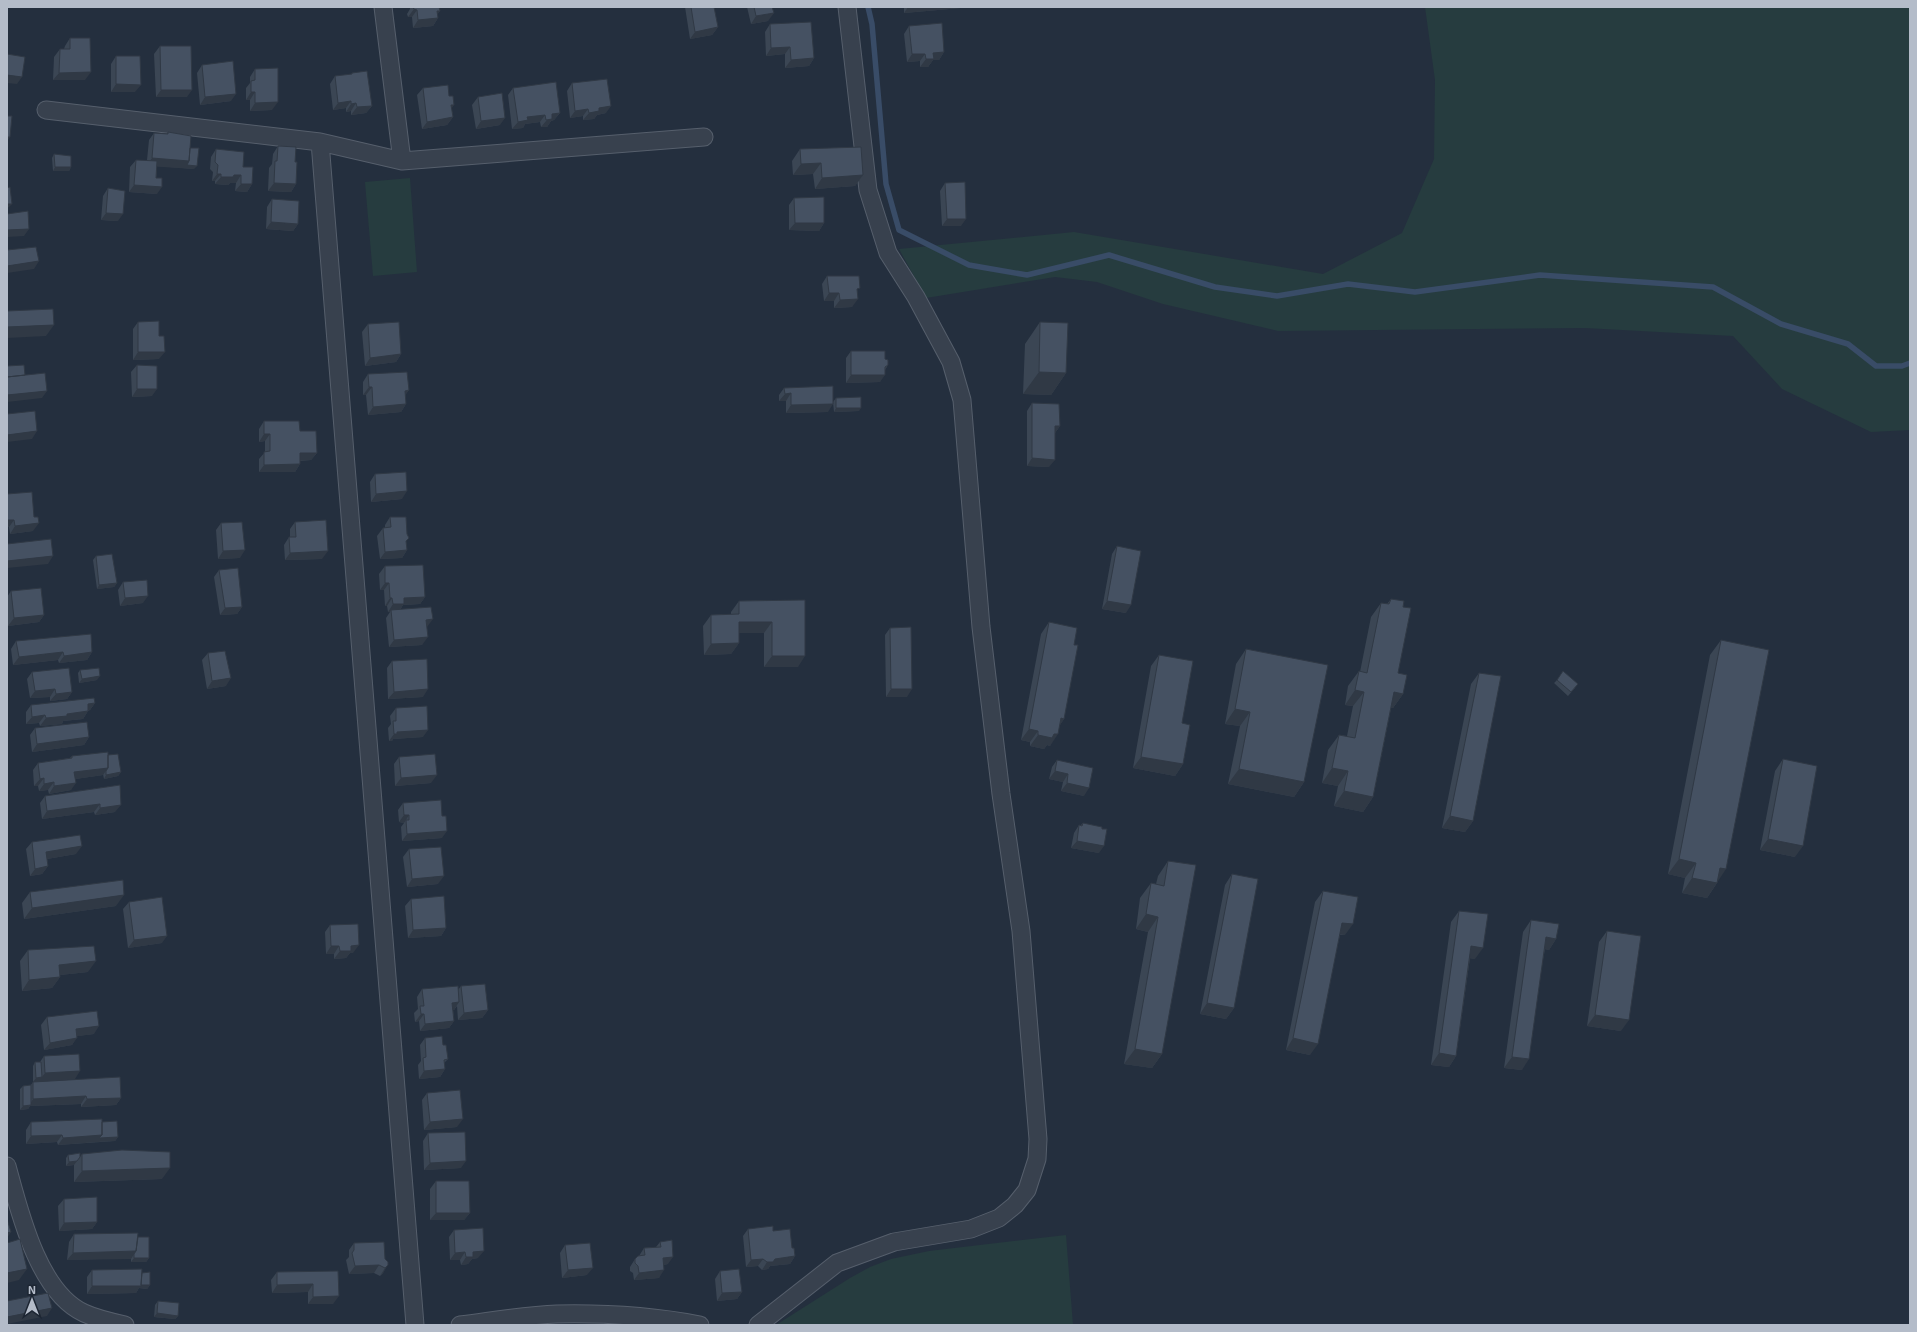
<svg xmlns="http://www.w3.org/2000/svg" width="1917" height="1332" font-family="'Exo 2',sans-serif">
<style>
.green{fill:#263c3f}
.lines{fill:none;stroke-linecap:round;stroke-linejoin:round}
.stream{stroke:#394c67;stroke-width:5.5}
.minor-casing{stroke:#565f6c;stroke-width:19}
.minor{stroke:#38414e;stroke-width:17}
.wall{fill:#3b4654}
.shaded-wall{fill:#303945}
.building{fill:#455162;stroke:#303945}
</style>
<rect width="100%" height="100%" fill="#242f3e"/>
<path class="green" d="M1425,7H1910V430L1871,432L1782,389L1733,336L1585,328L1278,331L1163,304L1097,282L1055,277L926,298L899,249L1074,232L1323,274L1402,233L1434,159L1435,80Z
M410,178L417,272L373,276L365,182Z
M1066,1235L1073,1325H776L850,1278L870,1267L891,1259L929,1251Z"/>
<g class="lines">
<path class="stream" d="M868,7L872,24L886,184L899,230L969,265L1027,275L1109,255L1215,287L1277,296L1348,284L1415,292L1540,275L1713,287L1781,324L1848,344L1876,366H1902L1910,363"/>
<defs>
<path id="minor" d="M383,7L402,161
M46,110L320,142L415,1325
M320,142L402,161L704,137
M7,1166C19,1210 38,1292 84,1313C97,1319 111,1322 125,1325
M460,1325C492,1321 525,1315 557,1314C605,1313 653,1316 700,1325
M758,1325L837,1263L894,1242L971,1229L999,1218L1015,1205L1027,1190L1037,1159L1038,1139L1021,931L1001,794L981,627L962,400L951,362L916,297L888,253L868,190L847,7"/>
</defs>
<use href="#minor" class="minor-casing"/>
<use href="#minor" class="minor"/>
</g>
<path class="wall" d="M410,7H439L440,11L437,14L438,18L433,26L413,28L412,17H408L407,14L410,9Z
M685,7H714L718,27L712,35L690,39Z
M747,7H772L768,21L751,24Z
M904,7H972L904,13Z
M770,24L814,58L809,66L785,68V54L766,56L765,32Z
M909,26L944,52L939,60H933L928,67H920V61L907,62L904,34Z
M70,38L85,80H53L54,57L60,49H64L65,46Z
M160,46L187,97H156L154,54Z
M116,56L135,92H111V64Z
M202,65L231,101L200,105L197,73Z
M255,69L272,110L250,111V100H246V88L250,83V77Z
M352,73L372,106L366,113L351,115V111L346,112V108L333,110L330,84L335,76L351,75Z
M572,83L606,113L597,115L594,119L583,120V116L570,118L567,91Z
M423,88L449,96L453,117L447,125L422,129L417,95Z
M513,88L560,113L554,120L551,121L547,127H541L540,122L525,124L523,128L512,129L508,95Z
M478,97L500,125L476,129L472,105Z
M168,132L190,148L194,169L157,166L156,178L157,194L129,192L130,167L136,160H147L149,140L154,133L167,134Z
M278,146L295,162L296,184L291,192L268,191L269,168L272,164L273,154Z
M216,149L243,167L252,184L247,192L235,191L236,183H230L228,185L215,184V181H212L213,172L210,169L211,157Z
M800,149L863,175L855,186L815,189L813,174L793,175L792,161Z
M54,154L71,167L69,171H53L52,158Z
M945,183L961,226H942L940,191Z
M108,188L118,221L101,220L103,196Z
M794,198L824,223L819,231L789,230V205Z
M272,199L298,224L293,231L266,229L267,207Z
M827,276L857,292L852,307L834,308V301H824L822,284Z
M138,322L159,359L133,360V329Z
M1040,322L1066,373L1051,395L1023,394L1025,344Z
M368,324L401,354L396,362L365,366L362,332Z
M851,351L888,365L885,370L880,382L846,383V358Z
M137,365L152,396L132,397L131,372Z
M368,374L409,390L405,395L406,404L401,412L368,415L366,395H363V382Z
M784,388L828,412L786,413V401H779V395Z
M836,398L859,411L834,412L833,402Z
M1032,403L1060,426L1055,433L1049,467L1027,466V411Z
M264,421L300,431L317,453L311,460L300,461V464L295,472H259V459L265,452V441L259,442V429Z
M375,474L402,499L371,502L370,482Z
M7,494L33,531L10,534L9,527H7Z
M390,517L406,542L407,550L402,558L380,559L377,536L383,528H385V525Z
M295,522L322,559L285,560L284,545L289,537H290V529Z
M221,523L240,558L218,559L216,530Z
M1117,546L1126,613L1102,609L1112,554Z
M96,556L117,583L114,587L97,589L93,560Z
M385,566L425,597L420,604L403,605L400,610L427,627L422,645L389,647L386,618L390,612H388L387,606H385L384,590H380L379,574Z
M219,570L242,607L237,614L220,615L214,577Z
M123,582L143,603L120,606L118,590Z
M11,591L44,615L39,622L8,626L7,614V597Z
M1391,599L1403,607L1398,673L1403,694L1393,708H1391L1373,797L1363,812L1334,806L1338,786L1322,783L1328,750L1339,735L1347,736L1353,706L1345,705L1348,686L1359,671L1360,672L1371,617L1381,603L1387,604Z
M805,600L798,667H764V633H739V643L731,654L704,655L703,626L711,615L731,614V612L739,601Z
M1049,622L1074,645L1064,719L1059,726L1050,746L1047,745L1044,749L1030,746V742L1021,740L1041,634Z
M890,628L907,697H886L885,635Z
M1721,640L1717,882V883L1707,898L1682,893L1685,878L1668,874L1710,655Z
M16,641L92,652L87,660L59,663L58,660L13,665L11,649Z
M1246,649L1304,782L1294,797L1228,784L1240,726L1225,724L1236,664Z
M208,653L226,686L207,689L202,660Z
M1159,655L1182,723L1183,764L1175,776L1133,768L1151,666Z
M392,661L423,697L388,699L387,668Z
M80,670L97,680L79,683L78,673Z
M32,672L72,692L67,699L50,701V697L30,698L27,679Z
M1479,673L1473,821L1465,832L1442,828L1471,684Z
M1557,680L1575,688L1568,696L1554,683Z
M95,703L90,710L88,711L83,719L63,721L62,724L40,726L39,723L26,724V712L31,705Z
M396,708L423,737L393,739L392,741H389L388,728L391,724L390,716Z
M35,728L89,737L84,745L32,752L30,735Z
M108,755L121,772L118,776L104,779L103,774V775L75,779L71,790L49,794L48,790L39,791L38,786H34L33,770L38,763L70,758L72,756Z
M399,757L431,783L395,786L394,764Z
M1783,759L1795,857L1760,850L1775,771Z
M1057,760L1084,796L1061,791L1063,782L1049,779L1052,767Z
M120,785L115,812L95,815L94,812L42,819L40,803L45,796Z
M403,803L442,816V838L402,841L401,827L404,823L399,822L398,810Z
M1083,823L1099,853L1071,848L1074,833L1079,825H1081Z
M32,842L76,854L47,859L48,866L42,874L30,876L26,849Z
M409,849L438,884L407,887L403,857Z
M1168,861L1162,1054L1152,1068L1124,1064L1148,932L1136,929L1140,898L1151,883L1156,884L1158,876Z
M1232,874L1234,1008L1226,1019L1200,1014L1225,885Z
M1323,891L1345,935H1340L1310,1055L1286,1050L1315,902Z
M30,892L116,906L24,919L22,903Z
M411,899L446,928L441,936L408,938L405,906Z
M129,902L162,943L128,948L123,909Z
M1459,911L1475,959L1470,958L1456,1056L1449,1067L1431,1065L1451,922Z
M1531,920L1556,939L1549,950L1545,949L1522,1070L1504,1068L1523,932Z
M330,925L353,953H350L346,958L334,959V954H326L325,932Z
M1607,931L1621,1031L1587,1026L1599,942Z
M28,950L88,972L60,975V977L52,988L22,991L20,961Z
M461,986L488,1010L482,1018L458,1020L457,1006L454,1010H453L454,1021L449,1028L420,1031L419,1021L415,1022L414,1013L418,1009L417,997L422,989L458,990Z
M47,1017L94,1034L77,1036L72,1045L44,1050L41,1025Z
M425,1038L443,1045L448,1059L444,1063L445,1069L440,1077L419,1079L418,1065L421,1061L420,1045Z
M44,1056L75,1079L33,1082V1066L35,1062H40Z
M33,1082L121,1098L116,1105L81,1107V1104L30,1106L28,1109L20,1110V1089L23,1086L31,1085Z
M427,1093L457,1127L424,1130L422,1100Z
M31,1122H102L118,1137L115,1141L58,1145L57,1142L26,1144V1130Z
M428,1133L461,1168L424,1170L423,1141Z
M82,1154L162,1179L74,1182V1165L66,1166V1158L68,1155L80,1157Z
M436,1181L470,1213L464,1220H430V1189Z
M64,1199L97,1222L92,1229L59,1231L58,1206Z
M748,1229L773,1231L792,1248L795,1256L790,1264L770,1266L768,1269L762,1270L758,1266L746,1267L743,1236Z
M454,1230L478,1258L472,1259L468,1264L461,1265L460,1260H450L449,1237Z
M74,1234L138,1237L149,1258L146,1262H131V1258L67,1260L69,1242Z
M660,1242L668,1264L663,1265L659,1278L634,1280L633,1273L630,1271V1267L635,1259L639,1256L644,1248L656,1247Z
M354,1243L385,1259L388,1262L383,1273L380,1276L374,1273L349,1274L346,1260L349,1257V1250Z
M565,1245L587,1275L562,1278L560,1253Z
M92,1270L142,1273L150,1285L147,1289L139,1288L136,1293L87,1294V1277Z
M338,1271L333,1304H308V1292L272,1293L271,1280L277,1272Z
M720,1271L742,1292L737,1299L717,1301L715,1279Z
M158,1301L178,1316L175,1319L154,1317L155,1305Z"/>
<path class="shaded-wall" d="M908,7H972L904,13Z
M414,9L417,10L412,17H408Z
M437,11H440L435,18H438L433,26L413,28L418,20Z
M774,13L768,21L751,24L756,16Z
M718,27L712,35L690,39L695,32Z
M790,47L785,54L766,56L771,48Z
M944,52L939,60H933L928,67H920L926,59L933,53Z
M912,54H925L920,61L907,62Z
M814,58L809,66L785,68L791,60Z
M91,72L85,80H53L59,73Z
M7,75L22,77L17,84L7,83Z
M116,84L141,85L135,92H111Z
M161,90H192L187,97H156Z
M251,92H255L250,100H246Z
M236,94L231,101L200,105L205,97Z
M351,101L346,108L333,110L338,103Z
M278,102L272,110L250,111L255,103Z
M356,103L351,111L346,112L351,104Z
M451,105H454L449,112Z
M372,106L366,113L351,115L357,107Z
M611,106L606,113L597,115L594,119L583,120L589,113L599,108Z
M588,109L583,116L570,118L575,111Z
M560,113L554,120L551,121L547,127H541L552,114Z
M545,115L540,122L525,124L523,128L512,129L518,122L527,117Z
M453,117L447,125L422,129L427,122Z
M505,118L500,125L476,129L481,121Z
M7,137H10L7,141Z
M152,158L189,161L197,166L194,169L147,166Z
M821,163L813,174L793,175L801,164Z
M55,167H71L69,171H53Z
M217,174H221L215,181H212Z
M234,175H241L236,183H230L228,185L215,184L221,177Z
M863,175L855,186L815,189L822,178Z
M274,183L296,184L291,192L268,191Z
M241,184H252L247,192L235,191Z
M134,185L162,187L157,194L129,192Z
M7,204H12L9,207L7,208Z
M106,213L123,214L118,221L101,220Z
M947,219H966L961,226H942Z
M271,222L298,224L293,231L266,229Z
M795,223H824L819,231L789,230Z
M29,229L24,236L7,237V230Z
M39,261L34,269L7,273V266Z
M829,293H839L834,301H824Z
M858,299L852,307L834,308L840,300Z
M54,325L46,336L7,338V327Z
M138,352H165L159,359L133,360Z
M401,354L396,362L365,366L370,358Z
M1039,372L1066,373L1051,395L1023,394Z
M851,375H885L880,382L846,383Z
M369,387H372L366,395H363Z
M137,389H157L152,396L132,397Z
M409,390L403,398L405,391Z
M47,391L42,398L7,402V395Z
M791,393L786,401H779L785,394Z
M406,404L401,412L368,415L373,407Z
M833,404L828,412L786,413L791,405Z
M836,408H861L859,411L834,412Z
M1055,426H1060L1055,433Z
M37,431L32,439L7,442V435Z
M264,434H270L265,441L259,442Z
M300,453H317L311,460L294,461Z
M1032,458L1055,460L1049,467L1027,466Z
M300,464L295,472H259L264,465Z
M407,491L402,499L371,502L376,494Z
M7,520H14L9,527H7Z
M39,523L33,531L10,534L15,526Z
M245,550L240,558L218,559L223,551Z
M407,550L402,558L380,559L385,552Z
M328,551L322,559L285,560L290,553Z
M53,556L48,564L7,568V561Z
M117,583L114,587L97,589L99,585Z
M385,583H389L384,590H380Z
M148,596L143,603L120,606L125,598Z
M425,597L420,604L403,605L399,611L391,610L390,612H388L393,604L404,598Z
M390,598H392L387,606H385Z
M1107,601L1131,605L1126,613L1102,609Z
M242,607L237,614L220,615L225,608Z
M44,615L39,622L8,626L14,618Z
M433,619L427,627H421L426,620Z
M739,622H772L764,633H731Z
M428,637L422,645L389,647L394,640Z
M739,643L731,654L704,655L711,644Z
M63,652L58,660L13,665L19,657Z
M92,652L87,660L59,663L64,656Z
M772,656H805L798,667H764Z
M100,676L97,680L79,683L82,679Z
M231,678L226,686L207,689L212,681Z
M55,689L50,697L30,698L35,691Z
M428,689L423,697L388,699L394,692Z
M891,689H912L907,697H886Z
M1355,690L1364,692L1353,706L1345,705Z
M72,692L67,699L50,701L56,694Z
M1394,692L1403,694L1393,708L1384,707Z
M95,703L90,710L82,711L88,704Z
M1235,709L1250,712L1240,726L1225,724Z
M88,711L83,719L63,721L62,724L40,726L46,718L67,714Z
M45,715L39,723L26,724L32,717Z
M1061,718L1064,719L1057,730Z
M1029,729L1038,731L1030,742L1021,740Z
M428,730L423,737L393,739L392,741H389L394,734L397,732Z
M1054,734H1058L1050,746L1047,745L1044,749L1030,746L1038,735Z
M89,737L84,745L32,752L37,744Z
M1141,757L1183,764L1175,776L1133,768Z
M108,768L103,775L69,780L74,772Z
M1332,768L1348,771L1338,786L1322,783Z
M1239,769L1304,782L1294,797L1228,784Z
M1055,771L1068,774L1063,782L1049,779Z
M121,772L118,776L104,779L106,775Z
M437,775L431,783L395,786L401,778Z
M44,778L38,786H34L40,779Z
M54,782L48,790L39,791L44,784Z
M76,783L71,790L49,794L54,786Z
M1067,783L1089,788L1084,796L1061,791Z
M1344,791L1373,797L1363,812L1334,806Z
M100,804L94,812L42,819L47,811Z
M121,805L115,812L95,815L100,808Z
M404,815H409L404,823L399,822Z
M1450,816L1473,821L1465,832L1442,828Z
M447,831L442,838L402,841L407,834Z
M1768,839L1803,846L1795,857L1760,850Z
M1077,841L1104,846L1099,853L1071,848Z
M82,846L76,854L41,860L46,852Z
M1679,859L1696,863L1685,878L1668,874Z
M48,866L42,874L30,876L35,869Z
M1720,868L1726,869L1707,898L1682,893L1692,878Z
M444,876L438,884L407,887L412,879Z
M124,895L116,906L24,919L32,908Z
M1146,914L1158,917L1148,932L1136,929Z
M1342,923L1353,924L1345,935L1335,934Z
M446,928L441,936L408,938L413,930Z
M167,936L162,943L128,948L134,940Z
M1546,937L1556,939L1549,950L1538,948Z
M359,945L353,953H350L346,958L334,959L340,951L351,946Z
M331,946H339L334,954H326Z
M1471,946L1483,948L1475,959L1464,958Z
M96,961L88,972L51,976L59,965Z
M60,977L52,988L22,991L29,980Z
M459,1002L454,1010L447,1011L452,1003Z
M1207,1003L1234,1008L1226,1019L1200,1014Z
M488,1010L482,1018L458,1020L464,1013Z
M421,1014H424L419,1021L415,1022Z
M1595,1015L1629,1020L1621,1031L1587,1026Z
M454,1021L449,1028L420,1031L425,1024Z
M99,1026L94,1034L71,1037L76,1029Z
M77,1038L72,1045L44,1050L50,1043Z
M1293,1038L1318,1044L1310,1055L1286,1050Z
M1135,1049L1162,1054L1152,1068L1124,1064Z
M1439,1053L1456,1056L1449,1067L1431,1065Z
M1512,1057L1529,1059L1522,1070L1504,1068Z
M445,1069L440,1077L419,1079L424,1071Z
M80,1071L75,1079L33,1082L36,1078L42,1077L45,1073Z
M86,1096L81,1104L30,1106L28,1109L20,1110L23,1106H29L33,1099Z
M121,1098L116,1105L81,1107L87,1099Z
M463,1119L457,1127L424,1130L430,1122Z
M62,1135L57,1142L26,1144L31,1136Z
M102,1135L97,1142L58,1145L63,1138Z
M118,1137L115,1141L97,1142L99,1138Z
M77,1161L74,1165L66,1166L69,1162Z
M466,1161L461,1168L424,1170L430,1163Z
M170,1168L162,1179L74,1182L82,1171Z
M436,1213H470L464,1220H430Z
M97,1222L92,1229L59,1231L64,1223Z
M11,1232L7,1238V1233Z
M136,1251L131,1259L67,1260L73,1253Z
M484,1251L478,1258L472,1259L468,1264L461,1265L466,1257L473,1252Z
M465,1252L460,1260H450L455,1253Z
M795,1256L790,1264L770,1266L768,1269L762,1270L767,1262L775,1259Z
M673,1257L668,1264L657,1266L663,1258Z
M134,1258H149L146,1262H131Z
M763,1259L758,1266L746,1267L751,1260Z
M379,1265L374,1273L349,1274L355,1266Z
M388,1265L383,1273L380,1276L385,1268Z
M593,1268L587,1275L562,1278L568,1270Z
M27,1269L19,1280L7,1283V1273Z
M664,1270L659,1278L634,1280L639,1273Z
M139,1284L150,1285L147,1289L139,1288L136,1293L87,1294L92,1286Z
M313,1284L308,1292L272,1293L277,1285Z
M742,1292L737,1299L717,1301L722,1293Z
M339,1296L333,1304H308L313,1297Z
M52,1308L47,1316L7,1324V1317Z
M157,1313L178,1316L175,1319L154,1317Z"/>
<path class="building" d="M412,7H439L440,11H437L438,18L418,20L417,10L414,9Z
M691,7H714L718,27L695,32Z
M754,7H772L774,13L756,16Z
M811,22L814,58L791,60L790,47L771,48L770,24Z
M942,23L944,52L933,53L934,59H926L925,54H912L909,26Z
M70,38H90L91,72L59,73L60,49H70Z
M160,46H191L192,90H161Z
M7,54L25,57L22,77L7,75Z
M116,56H140L141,85L116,84Z
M233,61L236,94L205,97L202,65Z
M278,68V102L255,103V92H251V81L255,80V69Z
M367,71L372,106L357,107L356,103L351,104V101L338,103L335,76L352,74V73Z
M607,79L611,106L599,108V111L589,113L588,109L575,111L572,83Z
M556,82L560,113L552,114V119L546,120L545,115L527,117L528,120L518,122L513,88Z
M448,85L449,96H453L454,105H451L453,117L427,122L423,88Z
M502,93L505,118L481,121L478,97Z
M7,116H12L10,137H7Z
M168,132L191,136L189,161L152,158L154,133L168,134Z
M278,146L296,147L295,162H297L296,184L274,183L275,161H277Z
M861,147L863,175L822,178L821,163L801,164L800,149Z
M190,148H199L197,166L187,165L189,161Z
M216,149L244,152L243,167H253L252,184H241V175H234L233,177H221V174H217L218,165L215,162Z
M54,154L71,156V167H55Z
M136,160L157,161L156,178H162V187L134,185Z
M965,182L966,219H947L945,183Z
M10,187L12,204H7V188Z
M108,188L125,191L123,214L106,213Z
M824,197V223H795L794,198Z
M272,199L299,201L298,224L271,222Z
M28,211L29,229L7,230V214Z
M36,247L39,261L7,266V250Z
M827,276H859L860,288L857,289L858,299L840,300L839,293H829Z
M53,309L54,325L7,327V311Z
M159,321V336H164L165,352H138V322Z
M399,322L401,354L370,358L368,324Z
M1040,322L1068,323L1066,373L1039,372Z
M851,351H885V359L888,360V365L885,367V375H851Z
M24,365L25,375L7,377V366Z
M137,365L157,366V389H137Z
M407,372L409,390L405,391L406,404L373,407L372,387H369L368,374Z
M45,373L47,391L7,395V377Z
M833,386V404L791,405V393L785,394L784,388Z
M861,397V408H836V398Z
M1032,403L1059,404L1060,426H1055V460L1032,458Z
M35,411L37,431L7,435V414Z
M264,421H299L300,431H316L317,453H300V464L264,465V452L270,451V434H264Z
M406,472L407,491L376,494L375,474Z
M32,492L34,517H38L39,523L15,526L14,520H7V494Z
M390,517H406L407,534L409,538L406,541L407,550L385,552L383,528L391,527Z
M326,520L328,551L290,553L289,537H296L295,522Z
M242,522L245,550L223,551L221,523Z
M51,539L53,556L7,561V544Z
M1117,546L1141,551L1131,605L1107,601Z
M112,554L117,583L99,585L96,556Z
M423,565L425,597L404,598V604H393L392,598H390L389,583H385V566Z
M238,568L242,607L225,608L219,570Z
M147,580L148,596L125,598L123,582Z
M41,588L44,615L14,618L11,591Z
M1391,599L1404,601L1403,607L1411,608L1398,673L1407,675L1403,694L1394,692L1373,797L1344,791L1348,771L1332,768L1339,735L1355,738L1364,692L1355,690L1359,671L1367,673L1381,603L1389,604Z
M805,600V656H772V622H739V643L711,644V615L739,614V601Z
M431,607L433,619L426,620L428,637L394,640L391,610Z
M1049,622L1077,628L1074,645H1078L1064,719L1061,718L1058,734H1054L1052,738L1038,735V731L1029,729Z
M911,627L912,689H891L890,628Z
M91,634L92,652L64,656L63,652L19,657L16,641Z
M1721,640L1769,650L1726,869L1720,868L1717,883L1692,878L1696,863L1679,859Z
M1246,649L1328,665L1304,782L1239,769L1250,712L1235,709Z
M225,651L231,678L212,681L208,653Z
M1159,655L1193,661L1182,723L1190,725L1183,764L1141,757Z
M427,659L428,689L394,692L392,661Z
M69,668L72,692L56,694L55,689L35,691L32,672Z
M99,668L100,676L82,679L80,670Z
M1563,671L1578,684L1571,692L1557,680Z
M1479,673L1501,676L1473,821L1450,816Z
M94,698L95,703L88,704V711L67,714V716L46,718L45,715L32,717L31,705Z
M427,706L428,730L397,732V734H394L393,721H396V708Z
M87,722L89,737L37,744L35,728Z
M108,752V768L74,772L76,783L54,786V782L44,784V778L40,779L38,763L72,758V756Z
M118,754L121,772L106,775V771L108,768V755Z
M435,754L437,775L401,778L399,757Z
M1783,759L1817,766L1803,846L1768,839Z
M1057,760L1093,768L1089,788L1067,783L1068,774L1055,771Z
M120,785L121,805L100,808V804L47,811L45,796Z
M441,800L442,816H446L447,831L407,834L406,820H409V815H404L403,803Z
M1083,823L1102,827V829H1107L1104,846L1077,841L1079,825L1082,826Z
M80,835L82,846L46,852L48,866L35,869L32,842Z
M441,847L444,876L412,879L409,849Z
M1168,861L1196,865L1162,1054L1135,1049L1158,917L1146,914L1151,883L1164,886Z
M1232,874L1258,879L1234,1008L1207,1003Z
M123,880L124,895L32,908L30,892Z
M1323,891L1358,897L1353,924L1342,923L1318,1044L1293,1038Z
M444,896L446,928L413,930L411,899Z
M162,897L167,936L134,940L129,902Z
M1459,911L1488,914L1483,948L1471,946L1456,1056L1439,1053Z
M1531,920L1559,924L1556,939L1546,937L1529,1059L1512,1057Z
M358,924L359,945L351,946V951H340L339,946H331L330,925Z
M1607,931L1641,936L1629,1020L1595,1015Z
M94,946L96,961L59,965L60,977L29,980L28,950Z
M485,984L488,1010L464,1013L461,986Z
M458,986L459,1002L452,1003L454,1021L425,1024L424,1014H421L420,1006H424L422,989Z
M97,1011L99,1026L76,1029L77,1038L50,1043L47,1017Z
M442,1036L443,1045H446L448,1059L444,1060L445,1069L424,1071L423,1058L426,1057L425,1038Z
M79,1054L80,1071L45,1073L44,1056Z
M35,1062H41L42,1077L36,1078Z
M120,1077L121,1098L87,1099L86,1096L33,1099V1082Z
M31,1085V1105L23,1106V1086Z
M460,1090L463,1119L430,1122L427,1093Z
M102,1119V1135L63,1138L62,1135L31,1136V1122Z
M117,1121L118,1137L99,1138L102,1135V1122Z
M465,1132L466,1161L430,1163L428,1133Z
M122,1150L170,1152V1168L82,1171V1154Z
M80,1153V1157L77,1161L69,1162L68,1155Z
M436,1181H469L470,1213H436Z
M97,1197V1222L64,1223V1199Z
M7,1219L11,1232L7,1233Z
M773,1226V1231L790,1229L792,1248H794L795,1256L775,1259L773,1262H767L763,1259L751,1260L748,1229Z
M483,1228L484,1251L473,1252V1257H466L465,1252L455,1253L454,1230Z
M138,1233L136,1251L73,1253L74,1234Z
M138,1237H149V1258H134V1254L136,1251Z
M20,1239L27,1269L7,1273V1243Z
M672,1240L673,1257L663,1258L664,1270L639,1273L638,1266L635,1263V1259L638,1256L645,1255L644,1248L661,1247L660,1242Z
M384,1242L385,1259L388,1262V1265L385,1268L379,1265L355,1266L352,1253L354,1250V1243Z
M590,1243L593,1268L568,1270L565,1245Z
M142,1269L141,1286H92V1270Z
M739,1269L742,1292L722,1293L720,1271Z
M338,1271L339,1296L313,1297V1284L277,1285V1272Z
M150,1272V1285H141L142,1273Z
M48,1293L52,1308L7,1317V1301Z
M158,1301L179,1303L178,1316L157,1313Z"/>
<rect width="1917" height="1332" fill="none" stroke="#b4bcc9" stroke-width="16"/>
<g transform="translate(32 1300)" stroke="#1d2633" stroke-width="3" paint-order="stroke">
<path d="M0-3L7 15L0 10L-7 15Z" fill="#b4bcc9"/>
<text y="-6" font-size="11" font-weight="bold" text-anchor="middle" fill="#b4bcc9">N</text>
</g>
</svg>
